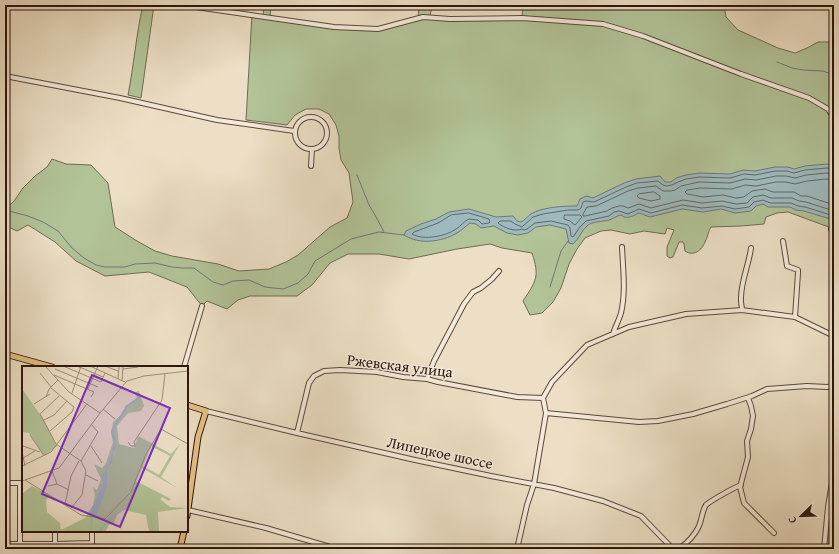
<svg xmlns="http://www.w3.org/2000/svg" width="839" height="554" font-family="'Gentium Book Plus',serif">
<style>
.green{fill:#b2c398;stroke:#6f6c52}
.water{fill:#9dbabe;stroke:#707877}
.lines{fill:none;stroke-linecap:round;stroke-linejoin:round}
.shore{stroke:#646865;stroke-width:1}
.stream{stroke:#707877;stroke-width:1}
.minor-casing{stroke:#5c483a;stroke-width:6}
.major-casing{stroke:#2c150c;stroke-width:7}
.minor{stroke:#f3ead9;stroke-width:4}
.major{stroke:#e6c082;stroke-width:5}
.labels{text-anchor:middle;stroke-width:3;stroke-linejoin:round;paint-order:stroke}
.street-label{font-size:15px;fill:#2c150c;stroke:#f3ead9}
.inset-river{fill:none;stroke:#9dbabe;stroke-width:2}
.inset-road{fill:none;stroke:#9f8e7b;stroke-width:1}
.view{fill:#7b2cbf;fill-opacity:0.15;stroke:#7b2cbf;stroke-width:2}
.inset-edge{fill:none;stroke:#2c150c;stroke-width:2}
</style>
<rect width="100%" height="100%" fill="#ecdfc5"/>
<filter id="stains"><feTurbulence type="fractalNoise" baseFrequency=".005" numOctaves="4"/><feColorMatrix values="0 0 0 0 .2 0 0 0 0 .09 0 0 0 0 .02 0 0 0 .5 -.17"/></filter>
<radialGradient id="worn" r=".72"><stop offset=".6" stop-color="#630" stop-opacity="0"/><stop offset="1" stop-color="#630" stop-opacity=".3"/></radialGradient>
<path class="green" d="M143,5H154L141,98L128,95C134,65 136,35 143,5Z
M264,5H271L270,17L334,27L378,29L418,18L419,5H432L430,17H522L523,5H724L726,17L738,30L778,48L795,53L807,48L818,42H834V229L788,212L777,213L766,217L764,224L741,226L711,227C708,231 708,237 705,242C702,250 694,257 685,251L684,244L683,242H679L673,257L670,258L667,256V247L674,230L667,228L665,234L644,231L630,234L611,230L601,231L585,238L577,249L569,264L561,288L553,302L542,313L530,315L523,301C536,281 540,277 532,253L502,248L490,244L457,249L409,259L379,254H348L330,263L312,285L297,296H250L238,300L227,309L207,301L202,306L187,287L149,272L105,276L76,261L55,242L28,225L17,231L6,226L5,228V205H10L14,201L23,188L35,176L47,167L52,159L66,164L91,165L108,183L115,227L137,241L155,251L172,256L218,264L239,271L269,269L286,262L298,255L330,227L347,218L353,202L349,173L341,160L339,148V136L336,125L329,114L319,109H306L295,115L287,125L246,120L252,14L263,16Z
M834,506V549H824L828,507Z"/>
<path class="water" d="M827,164L834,166V220L804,211L796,210L790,207H768L763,204L756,206L751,211L735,213L721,209L703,212L682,209L650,217L639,213C632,216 627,220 621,215C616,216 613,219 609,220C602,222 592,221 587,226C581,231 579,239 573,244L569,243L566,229L550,225L536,227L528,233L518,235L507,233L494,226L481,228L476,224L470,223C466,226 462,230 457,233C441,242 420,245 404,235L406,231L421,224L436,219L449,212L469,209L496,217L513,216L517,221L521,222C525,220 527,217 531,214C542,207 564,206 577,206L580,199L586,196L593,198L624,183L636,179L660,176L665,182H671L676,178L686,175L699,173L730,174L743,170L755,171L775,167H788L794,169L805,166Z"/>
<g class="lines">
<path class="shore" d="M834,169L827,168L805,170L794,173L787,171H775L755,175L744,174L730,178L699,177L686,179L678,182L672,185L666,186L663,185L658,181L637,183L626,187L594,202L586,201L583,202L581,208L578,210H568L543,214L533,217L522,227L515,224L511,221H500L498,223C504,228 515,232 522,229L524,230L527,229L535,223L551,221L568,225L570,228L571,236L573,237L580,227L586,221L609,216L614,212L619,211L628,214L639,209L651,213L682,205L702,208L722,206L735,209L749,207L754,202L763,200L770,203H791L798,206L805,207L834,216
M834,174L827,173L806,175L795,178L786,176H776L756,180L745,179L730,183L699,182L681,186L675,190L671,191H663L656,186L638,188L628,191L596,206L587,207L583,214V216H585L607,211L612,208L619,206H623L628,208L639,204L651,208L683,200L702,203L722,201L736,204L747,203L753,197L763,195L771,198H792L799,201L806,202L834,211
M834,180L826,179L807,181L795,184L786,182H776L756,186L745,185L732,189L700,188L687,190L685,192L687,194L703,197L723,195L736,198L744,197L752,191L765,189L773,192H794L801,196H807L834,205
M654,192L660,196V199L651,201L639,198L637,196L639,194Z
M469,213L489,219L490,222L489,223L482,224L478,220L469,219C464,221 461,226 456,229C446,236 424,241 412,234L414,232L438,223L451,215Z
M565,215H580L582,217L576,224L575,225L570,221L564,219V217Z"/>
<path class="stream" d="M777,62L792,68L803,70L823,71L834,75
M357,175L369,205L375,215L384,232
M9,211L28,216L43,222L58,231L72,248L84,258L96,265L105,267H125L135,264L155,263L172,267L183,268H194L213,282L223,285L233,281L249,280L265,287L283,289L298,283L308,274L315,261L351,239L379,232L404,235
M550,287L561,251L568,241"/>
<defs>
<path id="minor" d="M182,5L334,27L378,29L423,17L450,19L522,18L603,24L643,36L741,74L809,98L828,109L834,118
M5,76L120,98L217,120L294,131
M295 133a16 16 0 1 1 32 0a16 16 0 1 1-32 0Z
M311,166L312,149
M831,229H834
M783,241L787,266L798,270V273L795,317
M742,310C742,307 741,304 741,301C740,283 749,265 751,248
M613,334C615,327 619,320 621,313C626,292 623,269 622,247
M184,367L202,306
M427,379L434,361L464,304L473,292L481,288L492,279L499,271
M748,398L751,406L753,416L751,429L747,441L748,457L740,487L744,503L774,533
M206,411L297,433L415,460L491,476L554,488L603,501L641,516L673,549
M546,413L639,422L658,421L693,414L727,404L752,396L767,389L807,386L827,387L834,386
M297,433L309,383L314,376L324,371L340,370L377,372L403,377L427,379L438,382L517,397L543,398
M5,483H20V549
M188,510L266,528L337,549
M5,544H55L92,543
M55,549V531
M92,549V531
M517,549L527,505L534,484L543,431L546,413L543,398L552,382L587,345L629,327L686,314L742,310L795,317L834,336
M679,549C687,543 695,535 699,526C702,519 702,511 706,505C710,501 735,487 741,485
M824,549L828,507L834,470"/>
<path id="major" d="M5,354L52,367
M187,405L206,411L198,437L187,516
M180,549L184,531"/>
</defs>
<use href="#minor" class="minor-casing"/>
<use href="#major" class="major-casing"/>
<use href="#minor" class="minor"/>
<use href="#major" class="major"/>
</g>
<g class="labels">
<g class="street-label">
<text transform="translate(400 366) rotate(7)" y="5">Ржевская улица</text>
<text transform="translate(440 453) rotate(12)" y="5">Липецкое шоссе</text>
</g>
</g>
<g transform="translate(22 366)">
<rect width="166" height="166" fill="#ecdfc5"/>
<path d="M0,23L22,54L35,80L22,90L7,67L0,66ZM117,25L122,40L119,45L106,47L95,60L97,78L112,82L116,70L149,88L158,78L139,111L155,122L120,102L114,115L149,133L147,135L140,131L138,133L148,141L166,142L136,146L137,165H127L124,149L102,144L95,149L92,157L87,159L83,166H0V128L10,120L27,129L24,135L25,146L38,157L39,164L63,152L71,139L73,129L71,121L75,124L79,113L72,98L80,102L84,97L91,76L89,67L91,56L101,47L103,41L115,33L113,26ZM129,80L148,90L137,109L121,100Z" fill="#b2c398" fill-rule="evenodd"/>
<path d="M91,85L90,96L85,103V121L75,149H67L81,117L79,109L83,106Z" fill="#9dbabe"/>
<path class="inset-river" d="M91,85L93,78L90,65L105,40L118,31M69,163L70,151M76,166L93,148"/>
<path class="inset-road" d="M23,0L47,26L78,47L105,15L122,10L166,5M41,0L79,16L83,7M55,0L81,11M68,0L103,16M83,0L96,5M33,3L76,21M101,3L116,1M18,7L29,21M32,9L72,26L69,31M96,13L97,0M100,15L101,0M66,23L76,0M50,27L59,0M37,30L18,48L34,78L59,95L64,105L60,129L49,142M24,31L27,23L36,14M12,38L28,28M81,43L93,53M22,54L32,49L45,35M28,65L50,46L52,41L29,22M8,69L22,90M106,76L109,80H113L112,76L140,34L143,8M1,80L18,86M69,80L80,97M0,86L3,100M1,92L13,85M59,95L76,66L69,58M0,100L29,86L65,38M30,105L35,118M64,109L76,115M3,114L59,149L83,153L109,126L124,88L139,63L166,78M0,115L37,102L78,47M26,120L35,118L47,124M43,138L49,110L57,95"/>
<path class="view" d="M70,9L148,42L98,161L20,128Z"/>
<rect width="166" height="166" class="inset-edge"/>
</g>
<rect width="839" height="554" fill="none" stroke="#ecdfc5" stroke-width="20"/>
<rect x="6" y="6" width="827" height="542" fill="none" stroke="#2c150c" stroke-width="2"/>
<rect x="10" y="10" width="819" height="534" fill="none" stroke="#2c150c"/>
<g transform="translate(801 516) rotate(247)" stroke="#f3ead9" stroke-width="3" paint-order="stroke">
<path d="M0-3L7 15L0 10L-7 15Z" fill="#2c150c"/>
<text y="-6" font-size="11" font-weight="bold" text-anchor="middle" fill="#2c150c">С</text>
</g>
<rect width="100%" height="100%" filter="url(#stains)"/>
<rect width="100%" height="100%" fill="url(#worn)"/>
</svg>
